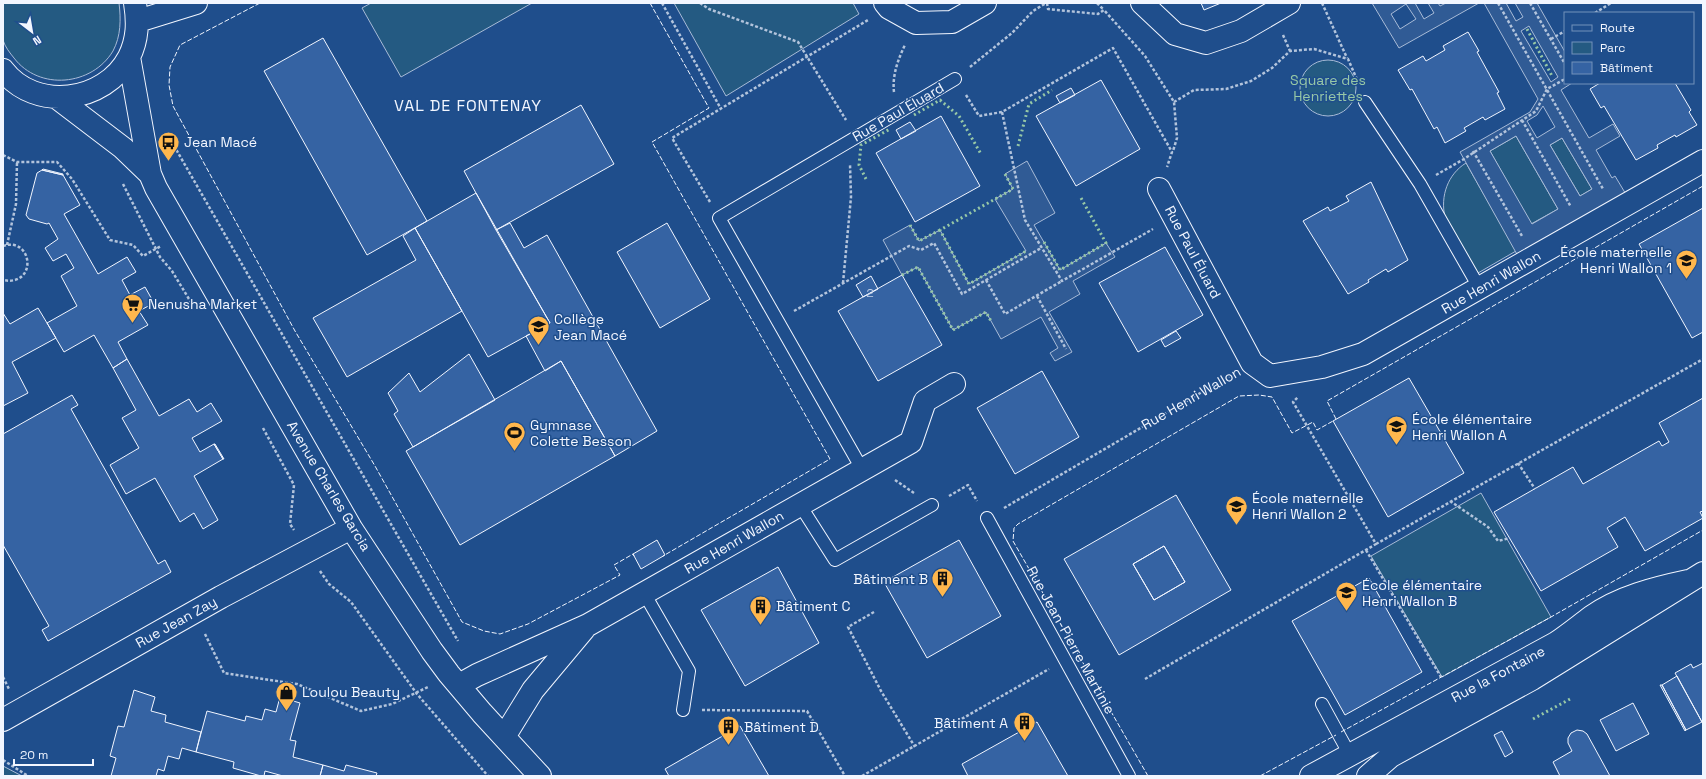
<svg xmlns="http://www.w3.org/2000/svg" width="1706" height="779" font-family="'Space Grotesk',sans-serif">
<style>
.green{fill:#245a82;stroke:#a8bbd7}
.parking{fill:#305b95;stroke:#a8bbd7;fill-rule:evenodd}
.building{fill:#3563a3;stroke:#f2f6ff;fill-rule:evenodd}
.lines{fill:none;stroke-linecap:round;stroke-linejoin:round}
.lane-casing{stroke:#f2f6ff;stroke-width:14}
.street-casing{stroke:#f2f6ff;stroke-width:24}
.path{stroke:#b3c4dc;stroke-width:2.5;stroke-dasharray:3 2;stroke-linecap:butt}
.lane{stroke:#1f4e8c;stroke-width:12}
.street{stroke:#1f4e8c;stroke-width:22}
.hedge{stroke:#97c8a6;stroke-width:3;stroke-dasharray:2 3;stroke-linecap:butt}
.fence{stroke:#f2f6ff;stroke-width:1;stroke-dasharray:5 2;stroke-linecap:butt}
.labels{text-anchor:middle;stroke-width:3;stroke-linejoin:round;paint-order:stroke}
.number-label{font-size:12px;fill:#c3d1e8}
.park-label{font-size:14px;fill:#97c8a6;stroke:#1f4e8c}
.street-label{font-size:14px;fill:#f2f6ff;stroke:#1f4e8c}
.poi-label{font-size:14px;fill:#f2f6ff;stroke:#1f4e8c;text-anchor:start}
.quarter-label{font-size:16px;letter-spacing:1px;fill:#f2f6ff;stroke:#1f4e8c}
</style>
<rect width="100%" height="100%" fill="#1f4e8c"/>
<path class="green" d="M3,3H119C121,19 121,36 113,51C92,86 39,91 14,58C10,53 5,47 3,40C1,29 3,14 3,3Z
M371,3H532L401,77L362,8Z
M674,3H853L859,14L726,96Z
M1300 88a28 28 0 1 1 56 0a28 28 0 1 1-56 0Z
M1516,136L1558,209L1531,224L1490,151Z
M1562,138L1592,189L1580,196L1550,145Z
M1466,163L1516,251L1478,273C1470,259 1449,230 1445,217C1440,196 1448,174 1466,163Z
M1481,493L1551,617L1442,677L1371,556Z
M3,766L22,776H3Z"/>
<path class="parking" d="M1372,3H1415L1424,19L1434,13L1428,3H1438L1440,6L1446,3H1479L1399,48ZM1406,4L1416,19L1400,29L1391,14Z
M1484,3H1506L1516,21L1523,17L1515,3H1537L1565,52V83H1572L1561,90L1589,138L1613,124L1620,136L1596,150L1612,178L1615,176L1627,196L1519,258L1460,152L1530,112L1538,99ZM1529,26L1558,77L1551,82L1521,31ZM1543,106L1555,127L1537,138L1527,121L1537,115ZM1516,136L1558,209L1532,224L1490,151ZM1562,138L1592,189L1580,196L1550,145Z
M1027,161L1055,213L1034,225L1060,270L1106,243L1115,257L1073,281L1080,294L1049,312L1072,352L1055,361L1050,353L1058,348L1041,317L1001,339L986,312L953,330L918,267L902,275L883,240L910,225L919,241L940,230L969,284L1026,251L995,199L1013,189L1005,174Z"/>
<path class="building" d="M1201,3H1221L1204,10Z
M1468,32L1479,51L1477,52L1499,92L1497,93L1505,109L1485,120L1483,117L1464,128L1466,131L1445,143L1437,127L1434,129L1412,89L1410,90L1398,70L1423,56L1426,61L1445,50L1443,46Z
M323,38L427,221L367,255L264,71Z
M1101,80L1140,149L1076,186L1036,116Z
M1600,83H1675L1691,110L1689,112L1697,125L1676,137L1675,135L1657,145L1658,148L1636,160L1604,106L1601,108L1590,89Z
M1071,88L1075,95L1060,103L1056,96Z
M581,105L614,164L496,230L464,171Z
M941,116L980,186L915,222L876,153Z
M910,122L916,131L901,139L896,130Z
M43,169L63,174V175L42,170Z
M42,170L63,175L80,205L64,214L98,274L127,257L136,272L122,280L130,295L145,287L154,303L139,311L148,325L118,342L127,359L113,368L94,335L64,352L47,323L77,306L61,276L74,268L66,254L53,261L45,248L58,239L49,223L47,224L29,219L26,215L37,173Z
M1371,182L1408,260L1388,272L1386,269L1368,280L1369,282L1348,294L1303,221L1328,207L1330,211L1349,201L1346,196Z
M476,193L550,323L488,357L415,228Z
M1703,208V332L1692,338L1639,244Z
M510,223L524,248L547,235L657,431L615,456L561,361L545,371L526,336L550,323L496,230Z
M667,223L710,299L660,328L617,252Z
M415,228L462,311L347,377L313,318L416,260L403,236Z
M1165,247L1203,315L1138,352L1099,283Z
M902,275L942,345L878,381L838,311Z
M871,276L878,289L863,297L856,285Z
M38,308L56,338L12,362L28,393L3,406V313L10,324Z
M1176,331L1181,338L1165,347L1161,340Z
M469,354L495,400L413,447L394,414L398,411L388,393L409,373L420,392Z
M127,359L159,416L189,399L197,412L211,403L222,421L192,438L200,452L214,444L223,459L194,476L218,520L203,529L194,513L180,522L155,478L126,494L110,465L139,448L122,418L136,410L113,368Z
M561,361L615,456L460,545L406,451Z
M1042,371L1079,437L1015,474L977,408Z
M1409,378L1464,473L1388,517L1333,421Z
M72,395L78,405L71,409L158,564L165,560L171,572L48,641L42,630L49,626L3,545V434Z
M1703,398V511L1700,512L1703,518L1645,551L1625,517L1607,528L1618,547L1541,591L1494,512L1573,467L1583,484L1659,441L1662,446L1669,442L1659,423Z
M214,444H215L224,459H223Z
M1176,495L1231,590L1119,655L1064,559ZM1164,546L1185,582L1154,600L1133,564Z
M657,540L665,555L641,569L633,554Z
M959,540L1001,616L927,658L884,582Z
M1164,546L1185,582L1154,600L1133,564Z
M778,567L819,643L745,686L701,610Z
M1369,578L1422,672L1345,715L1292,621Z
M1703,663V722H1702L1675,673L1691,664L1693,668Z
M1677,676L1702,722L1686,730L1662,685Z
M1660,685H1662L1686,730L1685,731Z
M134,690L155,697L151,711L166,715L165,722L201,732L196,752L182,748L179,759L168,756L164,771L158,769L156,776H111L116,758L110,756L118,726L124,727Z
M280,697L300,703L290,740L296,741L293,757L323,765L320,776H283L265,771L264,776H261L233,768L234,762L196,752L207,711L245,721L246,716L262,720L265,709L276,712Z
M1633,703L1649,734L1616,751L1600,720Z
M1037,722L1068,776H968L962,764Z
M740,726L769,776H669L665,769Z
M1577,730L1583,731L1587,734L1610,776H1560L1553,762L1572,751L1568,743V738L1571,733Z
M1502,731L1513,752L1505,757L1494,735Z
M323,765L344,771L346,765L377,773L376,776H320Z"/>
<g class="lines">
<defs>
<path id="lane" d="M1365,102L1420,184L1480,289
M862,469L719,218L955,79
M800,505L835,560L932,505
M987,518L1129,776
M644,593L689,671L683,710
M1322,704L1350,755"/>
<path id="street" d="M885,3L889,8L916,23L952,22L985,3
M1142,3L1175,34L1206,43L1241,31L1289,3
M138,21L196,3
M129,57L150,174L156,188L351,528L432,651L449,674L482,713L540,776
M3,70C35,112 105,103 129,57C138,39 138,22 135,3
M56,97L123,148L150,174
M1159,189L1252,363L1270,376L1322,367L1363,354L1703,161
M459,685L477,675L588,625L911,442L925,401L954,384
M3,720L221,597L351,528
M504,737L533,690L584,629
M1311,776L1556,643C1568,635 1579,626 1591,617C1619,597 1655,588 1688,581
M1368,776L1391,756L1532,679L1703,573"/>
</defs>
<use href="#lane" class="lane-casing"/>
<use href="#street" class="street-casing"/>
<path class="path" d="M662,3L721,109
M700,3L709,9L798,42L846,120
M1047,3L1048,9L1098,14L1104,10L1145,56L1174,102L1177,138L1173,151
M1097,3L1104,10
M1322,3L1347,58
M1498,3L1603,189
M1530,3L1565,64
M1595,13L1611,3
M1283,35L1290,51
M1551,39L1565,31
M970,67L1012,33L1033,11L1046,3
M894,92C892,76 898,59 905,45
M966,95L979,116L1002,112L1113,48L1172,152L1167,167
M1174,102L1194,90L1226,89L1251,81L1272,68L1290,51L1314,49L1348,59L1359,84
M1002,112L1025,220L1062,281L1153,229
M1522,120L1571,207
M169,137L458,641
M1473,151L1522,236
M3,155L17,162H57L72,179L110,240L133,245L143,256L161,246
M1436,175L1464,159L1536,111L1547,89L1565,79
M123,184L160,257L172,271L192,304
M710,202L672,138L868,20
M7,245L16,204L17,162
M3,246C33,236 38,287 3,280
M986,280L1005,314L1062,281
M843,283L851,197L850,164
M1037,296L1066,349
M794,311L909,246L921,250L934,243L962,294L1041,248
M263,428L294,485L290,524L294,530
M1518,463L1535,489
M895,480L914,493
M949,496L968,485L977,501
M1450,501L1488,527L1498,541L1510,538
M1004,508L1231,375
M1376,544L1703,359
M1366,550L1441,677
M320,571L329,584L351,602L417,694L488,776
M874,612L848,627L881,691L915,747
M205,634L224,673L297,684L361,711L392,704L428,687
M3,677L9,689
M1145,679L1376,544L1293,402L1298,397
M702,710L807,711L845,776
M3,760L28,776
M862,776L1049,669"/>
<use href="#lane" class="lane"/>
<use href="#street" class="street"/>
<path class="hedge" d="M1527,29L1552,76
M914,115L940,100L959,116L981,154
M1018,146L1029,104L1052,90
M1005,174L1013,189L940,230L969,284L1026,251
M866,179L859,165L861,145L890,129
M910,225L919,241L940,230
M1044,242L1060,270L1106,243L1081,198
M902,275L918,267L953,330L986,312L992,323
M1533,719L1572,698"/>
<path class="fence" d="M260,3L180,45L170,67L169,85L173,106L295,331L375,466L462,622L484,631L500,634L528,624L620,575L614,565L633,554L634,556
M650,3L709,108L652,142L830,459L663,556
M1336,419L1327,401L1703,186
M1341,732L1551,617L1703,530
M1148,776L1013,541L1014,528L1018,524L1239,396L1259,395L1272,397L1292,433L1313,422L1317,430L1333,421
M1260,776L1336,735"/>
</g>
<defs>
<symbol id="bus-pin" viewBox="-11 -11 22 30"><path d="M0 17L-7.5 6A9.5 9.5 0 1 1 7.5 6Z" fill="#ffb74d" stroke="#1f4e8c"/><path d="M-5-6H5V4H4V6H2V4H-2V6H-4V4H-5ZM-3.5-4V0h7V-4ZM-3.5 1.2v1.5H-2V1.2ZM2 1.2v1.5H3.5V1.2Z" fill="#111"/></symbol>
<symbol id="school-pin" viewBox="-11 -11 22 30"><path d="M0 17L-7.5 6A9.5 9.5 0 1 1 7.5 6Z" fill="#ffb74d" stroke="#1f4e8c"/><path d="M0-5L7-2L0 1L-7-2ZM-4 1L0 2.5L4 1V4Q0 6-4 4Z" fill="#111"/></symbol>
<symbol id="supermarket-pin" viewBox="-11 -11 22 30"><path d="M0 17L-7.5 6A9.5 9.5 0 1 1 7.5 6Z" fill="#ffb74d" stroke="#1f4e8c"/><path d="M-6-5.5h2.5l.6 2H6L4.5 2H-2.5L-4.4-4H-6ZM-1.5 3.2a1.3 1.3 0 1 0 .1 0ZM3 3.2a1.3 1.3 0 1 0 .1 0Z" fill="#111"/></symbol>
<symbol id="stadium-pin" viewBox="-11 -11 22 30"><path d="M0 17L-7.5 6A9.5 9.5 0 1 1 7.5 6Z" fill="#ffb74d" stroke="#1f4e8c"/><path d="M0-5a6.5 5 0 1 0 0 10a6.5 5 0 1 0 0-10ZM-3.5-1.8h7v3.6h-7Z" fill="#111"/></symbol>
<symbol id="building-pin" viewBox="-11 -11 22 30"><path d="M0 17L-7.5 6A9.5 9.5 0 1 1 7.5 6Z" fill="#ffb74d" stroke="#1f4e8c"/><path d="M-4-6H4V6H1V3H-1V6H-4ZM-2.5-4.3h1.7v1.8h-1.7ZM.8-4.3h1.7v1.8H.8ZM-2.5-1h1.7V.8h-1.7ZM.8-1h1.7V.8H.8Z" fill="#111"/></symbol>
<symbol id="shop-pin" viewBox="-11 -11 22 30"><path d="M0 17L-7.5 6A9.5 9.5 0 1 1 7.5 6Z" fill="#ffb74d" stroke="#1f4e8c"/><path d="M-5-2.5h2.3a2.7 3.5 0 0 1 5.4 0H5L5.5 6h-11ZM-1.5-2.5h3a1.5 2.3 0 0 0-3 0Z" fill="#111"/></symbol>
</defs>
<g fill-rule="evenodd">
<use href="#bus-pin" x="156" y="130" width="25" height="34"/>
<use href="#school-pin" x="1674" y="248" width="25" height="34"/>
<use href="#supermarket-pin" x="120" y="292" width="25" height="34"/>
<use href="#school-pin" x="526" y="314" width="25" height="34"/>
<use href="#school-pin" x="1384" y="414" width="25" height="34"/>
<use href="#stadium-pin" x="502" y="420" width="25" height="34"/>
<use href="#school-pin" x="1224" y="494" width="25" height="34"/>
<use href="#building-pin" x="930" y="566" width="25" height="34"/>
<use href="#school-pin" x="1334" y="580" width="25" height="34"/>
<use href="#building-pin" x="748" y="594" width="25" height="34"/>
<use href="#shop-pin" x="274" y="680" width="25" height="34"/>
<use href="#building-pin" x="1012" y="710" width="25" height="34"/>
<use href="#building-pin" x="716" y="714" width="25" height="34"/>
</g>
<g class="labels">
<g class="number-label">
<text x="870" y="297">2</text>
</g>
<g class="park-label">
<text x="1328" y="85">Square des<tspan x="1328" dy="16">Henriettes</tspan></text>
</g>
<g class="street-label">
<text transform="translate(898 112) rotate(-30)" y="5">Rue Paul Éluard</text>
<text transform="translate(1193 252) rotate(62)" y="5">Rue Paul Éluard</text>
<text transform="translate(1491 282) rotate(-30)" y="5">Rue Henri Wallon</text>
<text transform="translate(1191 398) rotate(-30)" y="5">Rue Henri Wallon</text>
<text transform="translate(329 486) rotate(59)" y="5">Avenue Charles Garcia</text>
<text transform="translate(734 542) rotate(-30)" y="5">Rue Henri Wallon</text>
<text transform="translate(176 622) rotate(-29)" y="5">Rue Jean Zay</text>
<text transform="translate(1071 640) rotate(61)" y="5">Rue Jean-Pierre Martinie</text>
<text transform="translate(1498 674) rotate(-28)" y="5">Rue la Fontaine</text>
</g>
<g class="poi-label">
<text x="184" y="147">Jean Macé</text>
<text x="1672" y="257" text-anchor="end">École maternelle<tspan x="1672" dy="16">Henri Wallon 1</tspan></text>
<text x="148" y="309">Nenusha Market</text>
<text x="554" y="324">Collège<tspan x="554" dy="16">Jean Macé</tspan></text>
<text x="1412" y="424">École élémentaire<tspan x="1412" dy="16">Henri Wallon A</tspan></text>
<text x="530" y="430">Gymnase<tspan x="530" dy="16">Colette Besson</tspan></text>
<text x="1252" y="503">École maternelle<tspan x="1252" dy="16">Henri Wallon 2</tspan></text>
<text x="928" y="584" text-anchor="end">Bâtiment B</text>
<text x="1362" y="590">École élémentaire<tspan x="1362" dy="16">Henri Wallon B</tspan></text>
<text x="776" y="611">Bâtiment C</text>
<text x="302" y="697">Loulou Beauty</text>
<text x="1008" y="728" text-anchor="end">Bâtiment A</text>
<text x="744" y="732">Bâtiment D</text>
</g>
<g class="quarter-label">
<text x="468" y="111">VAL DE FONTENAY</text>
</g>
</g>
<rect width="1706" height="779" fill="none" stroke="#f2f6ff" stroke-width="8"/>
<rect x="1564" y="12" width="130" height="72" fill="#1f4e8c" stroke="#7391ba"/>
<rect x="1572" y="25" width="20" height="6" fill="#1f4e8c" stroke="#7391ba"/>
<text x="1600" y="32" font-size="12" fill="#f2f6ff">Route</text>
<rect x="1572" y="42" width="20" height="12" fill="#245a82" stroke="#7391ba"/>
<text x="1600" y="52" font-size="12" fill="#f2f6ff">Parc</text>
<rect x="1572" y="62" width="20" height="12" fill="#3563a3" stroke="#7391ba"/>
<text x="1600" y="72" font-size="12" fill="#f2f6ff">Bâtiment</text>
<g transform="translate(32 32) rotate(149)" stroke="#1f4e8c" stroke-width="3" paint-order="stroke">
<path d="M0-3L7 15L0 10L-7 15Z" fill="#f2f6ff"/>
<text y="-6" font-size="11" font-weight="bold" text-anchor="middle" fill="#f2f6ff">N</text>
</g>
<path d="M14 759v6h79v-6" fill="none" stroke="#f2f6ff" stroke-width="2"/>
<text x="20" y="759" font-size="12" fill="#f2f6ff" stroke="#1f4e8c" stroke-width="3" paint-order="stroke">20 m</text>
</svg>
